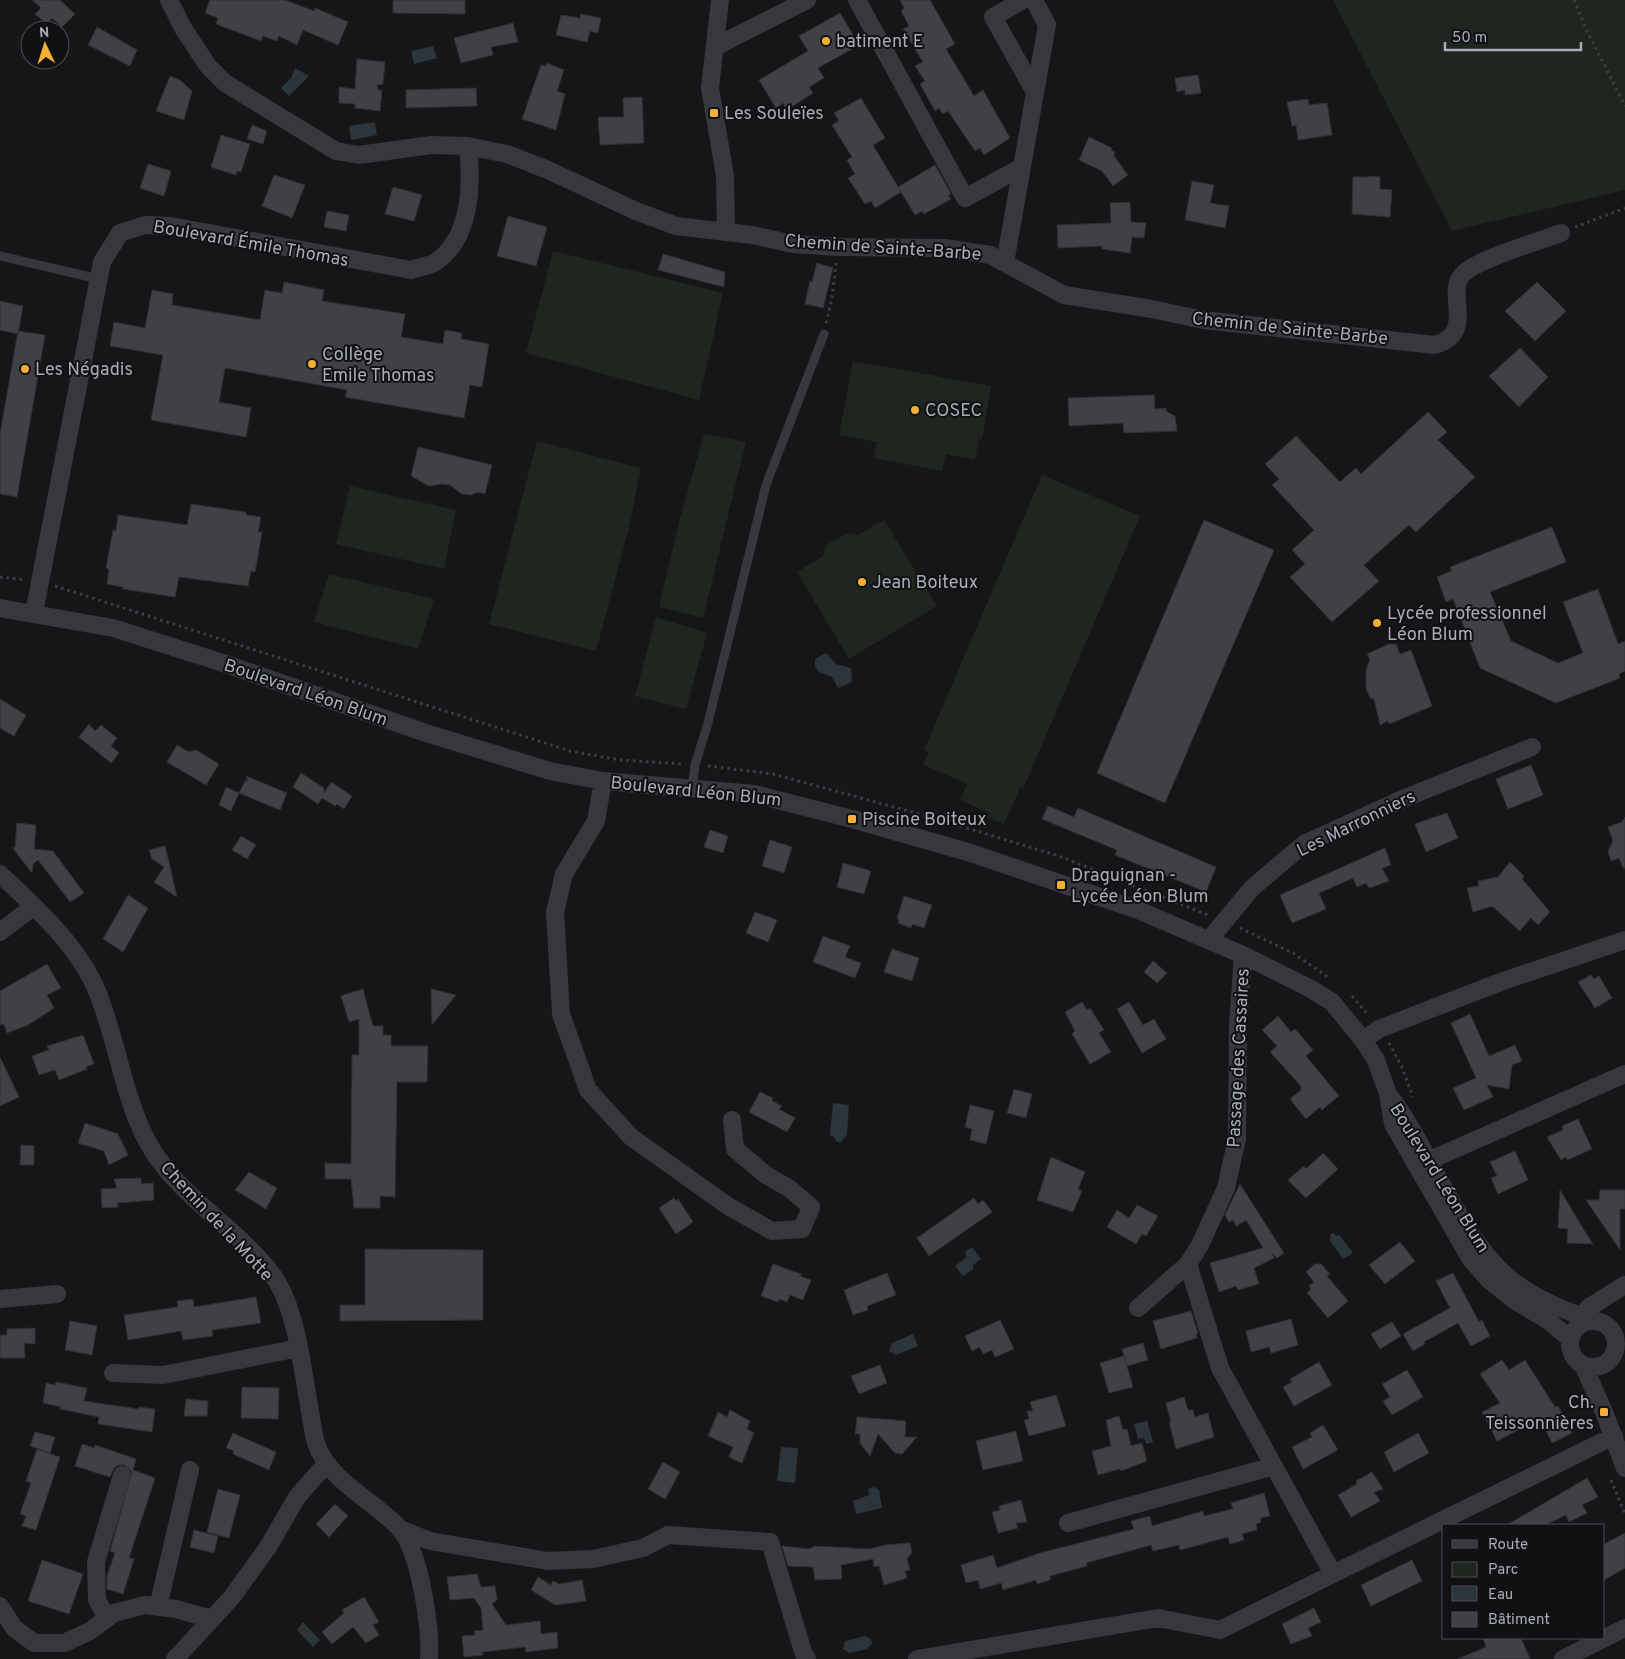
<svg xmlns="http://www.w3.org/2000/svg" width="1625" height="1659" font-family="Overpass,sans-serif">
<style>
.green{fill:#1e261f}
.water{fill:#2c353c}
.building{fill:#404145;stroke:#303034}
.lines{fill:none;stroke-linecap:round;stroke-linejoin:round}
.path{stroke:#3d3f44;stroke-width:3;stroke-dasharray:2.5 4;stroke-linecap:butt}
.lane{stroke:#37383d;stroke-width:9}
.street{stroke:#37383d;stroke-width:18}
.poi-dot{fill:#f2b134;stroke:#111113;stroke-width:2}
.labels{text-anchor:middle;stroke-width:4;stroke-linejoin:round;paint-order:stroke}
.poi-label{font-size:18px;fill:#a8adb8;stroke:#111113;text-anchor:start}
.street-label{font-size:18px;fill:#a8adb8;stroke:#111113}
</style>
<rect width="100%" height="100%" fill="#161618"/>
<path class="green" d="M1333,0H1625V190L1452,231Z
M553,251L723,293L699,400L526,353Z
M853,361L991,386L982,439H979L975,460L946,454L942,471L874,458L877,442L839,435Z
M704,434L746,442L703,618L659,607L680,518Z
M537,441L641,468L630,524L596,651L489,624Z
M1042,475L1140,516L1023,789L1020,788L1004,824L987,817L989,813L960,800L967,784L923,765L929,753L924,750Z
M350,486L456,510L444,569L336,544Z
M884,520L937,606L849,659L797,572L823,556L826,545L848,533L858,535Z
M329,574L434,599L418,649L314,622Z
M656,617L707,633L686,709L635,696Z"/>
<path class="water" d="M433,46L437,58L414,64L411,51Z
M295,68L309,76L289,96L281,88L291,78Z
M375,122L377,135L351,140L349,126Z
M826,653L836,664L851,668L852,682L838,688L832,677L819,672L815,666V659Z
M833,1103L849,1105L847,1135L840,1143L836,1141L833,1136H830Z
M1334,1233L1336,1236L1339,1235L1353,1253L1343,1259L1330,1241L1331,1234Z
M972,1247L981,1259L973,1265V1269L963,1276L955,1266L967,1257L965,1252Z
M913,1334L918,1346L896,1355L889,1351L892,1343Z
M1147,1421L1153,1442L1146,1444L1144,1438L1138,1439L1134,1424Z
M781,1447L798,1448L795,1483L777,1481Z
M875,1487L879,1490L882,1508L856,1514L853,1501L869,1495L868,1489Z
M303,1622L320,1640L313,1647L297,1630Z
M865,1636L871,1639L872,1643L867,1649L849,1653L843,1649L845,1641Z"/>
<path class="building" d="M32,0H60L75,14L62,27L52,18L47,24L35,14L41,8Z
M210,0H285L314,11L315,8L348,22L338,45L303,30L297,45L279,36L277,41L263,36L261,41L216,24L218,18L205,13Z
M393,0H465V14L393,13Z
M900,0H930L955,44L946,49L974,96L983,90L1010,138L984,155L980,148L975,151L948,111L943,114L939,108L935,111L920,84L925,81L915,66L923,62L903,29L909,26L901,11L904,8Z
M840,13L855,38L848,43L852,49L818,68L824,78L809,87L813,93L787,110L783,103L776,108L759,80L808,51L799,36Z
M581,14L601,18L598,33L590,31L587,42L556,35L561,15L580,18Z
M513,23L518,42L491,47L493,55L461,63L454,38Z
M97,27L137,50L130,66L88,45Z
M357,59L385,62L383,84L377,85L378,90H382L380,111L355,108V104L339,103V87L355,89Z
M547,63L564,70L557,91L565,94L556,130L522,119L541,65L546,66Z
M1198,75L1201,93L1185,95V90L1177,92L1175,78Z
M170,76L180,80L192,91L184,120L156,111Z
M476,88L477,106L406,108V90Z
M642,97L644,143L600,145L598,117H624L623,98Z
M861,98L885,138L873,145L901,192L875,208L871,201L865,204L848,178L855,174L847,160L852,157L832,125L839,121L834,113Z
M1308,99L1309,105L1327,103L1332,135L1298,140L1296,125L1292,126L1287,102Z
M252,125L267,131L263,144L247,139Z
M221,135L250,144L241,172L237,171L236,175L211,167Z
M1089,137L1112,148L1111,150L1115,152L1114,156L1128,175L1113,186L1102,171L1079,160Z
M148,164L171,171L164,196L140,188Z
M935,165L951,194L948,195L951,199L924,214L922,211L915,215L898,187Z
M274,175L305,185L292,218L262,206Z
M1369,176L1380,177V189L1392,190L1390,217L1352,214L1353,177H1369Z
M1192,181L1214,185L1210,203L1229,206L1225,228L1185,220Z
M393,187L422,195L414,221L385,214Z
M1130,202L1131,222L1146,223L1144,238L1132,237L1130,253L1102,249V246L1058,248L1057,225L1111,223L1110,203Z
M327,211L349,215L346,231L324,227Z
M508,216L547,227L536,266L497,256Z
M663,254L725,272L724,287L658,270Z
M817,263L833,268L823,308L805,304L810,281L812,282Z
M284,282L324,290L322,301L405,314L401,337L443,344L445,330L462,333L461,339L489,344L482,387L470,385L464,418L345,397L347,390L225,368L219,402L251,408L246,437L151,420L163,355L110,346L114,322L145,328L152,290L173,294L172,305L260,320L265,290L282,293Z
M1537,282L1566,311L1535,341L1505,311Z
M0,301L23,306L18,334L0,330Z
M18,331L45,335L17,497L0,494V434Z
M1520,348L1548,377L1519,407L1489,376Z
M1154,395L1155,409L1166,408V411L1175,416L1177,431L1124,433L1123,423L1069,426L1068,398Z
M1428,412L1447,432L1438,440L1475,477L1416,532L1409,525L1364,565L1379,581L1332,622L1290,577L1305,564L1292,550L1314,530L1272,485L1279,479L1265,464L1296,436L1340,482L1356,468L1361,474Z
M418,447L492,465L485,494L478,492L471,495L462,494L450,485L442,484L429,486L411,476Z
M191,504L246,512V515L261,517L258,532H262L255,572L251,571L248,586L179,577L175,597L123,589V587L107,584L109,569L106,568L113,530L116,531L118,515L187,525Z
M1204,520L1274,550L1165,803L1097,773Z
M1552,527L1566,562L1490,592L1511,641L1558,663L1583,653L1563,602L1598,589L1618,644L1625,641V671L1619,674L1620,678L1556,703L1480,668L1453,599L1446,602L1437,577L1452,571L1450,567Z
M1389,644H1396L1400,654L1411,650L1432,706L1389,724L1388,721L1380,725L1374,699L1370,698L1366,688V670L1370,659L1367,654Z
M0,699L26,715L14,736L0,728Z
M89,724L95,731L101,725L117,738L111,746L119,753L111,763L79,737Z
M177,745L189,752L196,750L219,764L206,785L167,762Z
M1531,765L1543,795L1508,809L1496,779Z
M301,773L324,788V793L331,782L352,796L344,809L337,804L335,806L322,798L318,804L293,787Z
M246,776L287,793L280,810L239,793L246,780L248,782Z
M226,787L239,793L231,811L219,805Z
M1048,806L1074,817L1078,808L1216,867L1206,892L1115,855L1117,850L1042,819Z
M1447,813L1458,838L1426,852L1415,824Z
M1625,817V868H1623L1619,858L1611,861L1608,851L1613,841L1608,827L1622,822Z
M17,823L36,825L34,849L53,851L84,893L70,902L38,860L33,864L32,873L12,847L15,848Z
M710,830L728,836L723,853L704,847Z
M241,836L256,845L247,859L232,850Z
M770,840L792,847L784,873L762,866Z
M165,846L169,862L177,897L154,882L164,867L152,859L149,850Z
M1385,848L1391,865L1382,868L1389,881L1369,888L1366,883L1357,887L1353,878L1319,893L1326,909L1292,923L1280,895Z
M1510,862L1524,876L1522,879L1550,912L1538,925L1531,918L1520,931L1492,906L1473,912L1467,888L1479,886L1478,881L1498,877Z
M843,863L871,871L864,894L837,887Z
M128,895L148,908L123,952L103,939Z
M904,896L932,905L924,928L912,924L911,928L898,923L899,919H897Z
M755,912L777,920L768,942L746,933Z
M823,936L850,946L845,957L861,963L855,978L813,962Z
M892,949L919,958L912,981L884,972Z
M1153,961L1167,973L1157,983L1144,972Z
M47,964L61,988L47,995L54,1008L28,1025L7,1033L4,1024L0,1025V991Z
M1591,975L1594,979L1599,976L1612,998L1595,1008L1578,982Z
M363,989L373,1026H383V1035H391V1046H428L427,1082H397L395,1197L380,1196V1208H354L351,1179H325V1163L351,1164L352,1055H359V1019L349,1022L341,996Z
M431,989L456,995L432,1025Z
M1082,1002L1087,1010L1090,1008L1104,1030L1099,1033L1111,1052L1090,1064L1072,1034L1075,1031L1065,1012Z
M1129,1002L1143,1025L1154,1019L1166,1039L1142,1053L1117,1009Z
M1470,1014L1489,1056L1515,1045L1522,1061L1512,1065L1509,1089L1487,1085L1493,1097L1464,1110L1453,1088L1476,1078L1451,1023Z
M1278,1016L1291,1032L1295,1029L1313,1050L1306,1056L1339,1096L1322,1110L1320,1107L1306,1119L1290,1099L1301,1090V1086L1270,1052L1277,1046L1262,1030Z
M83,1035L94,1064L86,1067L87,1069L59,1080L55,1070L39,1075L32,1056L49,1050L47,1046Z
M0,1057L19,1097L0,1106Z
M1014,1089L1032,1094L1026,1118L1007,1113Z
M760,1092L773,1098L772,1101L782,1106L779,1109L795,1118L787,1132L749,1112Z
M970,1105L994,1111L986,1144L970,1140L972,1129L965,1127Z
M1578,1119L1592,1149L1567,1160L1566,1157L1561,1160L1547,1137L1563,1130L1562,1126Z
M85,1123L118,1134L128,1155L109,1165L104,1151L78,1143Z
M21,1145L34,1146V1165H20Z
M1515,1151L1528,1180L1498,1194L1491,1178L1497,1176L1490,1162Z
M1323,1153L1338,1169L1306,1198L1288,1180L1304,1166L1306,1169Z
M1051,1157L1085,1172L1078,1189L1082,1191L1073,1212L1037,1200Z
M249,1172L277,1188L266,1209L235,1190Z
M141,1178V1184L153,1183L154,1200L117,1203L118,1207L102,1208L101,1189L117,1188L114,1179Z
M1240,1184L1284,1253L1277,1258L1272,1253L1274,1258L1254,1268L1259,1284L1238,1290L1236,1286L1219,1292L1210,1263L1263,1248L1246,1220L1236,1226L1233,1220L1229,1222L1225,1215Z
M1560,1190L1584,1230L1593,1244L1567,1243L1568,1229L1558,1228Z
M1600,1190H1625V1209H1620V1250L1586,1200H1599Z
M674,1198L676,1201L678,1199L693,1222L676,1234L659,1208Z
M974,1198L978,1204L983,1200L992,1212L929,1256L917,1238Z
M1137,1205L1158,1216L1146,1236L1142,1234L1136,1244L1107,1227L1117,1210L1129,1218Z
M1400,1242L1415,1261L1385,1284L1369,1265Z
M365,1249L483,1250V1320L340,1321V1305H365Z
M773,1264L801,1274L800,1276L811,1280L803,1300L790,1295L787,1302L779,1299L778,1302L761,1296Z
M1315,1264H1321L1330,1274L1327,1276L1348,1301L1328,1318L1307,1293L1311,1289L1309,1286L1314,1282L1306,1272Z
M887,1273L896,1295L867,1306L868,1310L853,1315L844,1290Z
M1453,1273L1479,1322L1482,1320L1490,1336L1471,1346L1458,1323L1424,1342L1425,1344L1413,1351L1403,1334L1450,1308L1436,1281Z
M256,1297L261,1323L212,1330L213,1336L183,1340L181,1331L128,1340L124,1315L178,1307L177,1301L193,1299L194,1307Z
M1191,1311L1198,1333H1196L1197,1338L1161,1349L1153,1321Z
M1291,1319L1298,1345L1271,1353L1269,1347L1251,1352L1246,1331Z
M1000,1320L1014,1349L995,1357L992,1350L983,1354L980,1347L972,1351L965,1336Z
M70,1321L97,1326L92,1355L65,1350Z
M1392,1322L1401,1336L1380,1349L1371,1334Z
M35,1328V1344L24,1343L25,1358H0V1335H7V1329Z
M1143,1343L1148,1360L1127,1366L1122,1349Z
M1124,1356L1133,1387L1109,1393L1100,1363Z
M1502,1360L1509,1370L1525,1360L1555,1407L1558,1406L1572,1433L1552,1443L1544,1427L1536,1430L1532,1423L1497,1441L1482,1412L1500,1403L1480,1374Z
M1319,1362L1332,1385L1294,1406L1283,1387L1292,1382L1290,1379Z
M880,1365L887,1383L859,1394L851,1376Z
M1407,1370L1423,1397L1392,1415L1383,1401L1390,1397L1382,1384Z
M56,1382L87,1388L84,1401L138,1409L139,1407L155,1409L152,1432L98,1424L99,1417L60,1409L61,1407L43,1403L46,1383L55,1385Z
M242,1387L279,1388L278,1419L241,1418Z
M1056,1395L1066,1426L1029,1436L1024,1420L1029,1419L1027,1411H1033L1030,1402Z
M1184,1397L1188,1410H1193L1195,1417L1208,1413L1214,1437L1176,1449L1169,1422H1171L1166,1403Z
M186,1399L208,1401L207,1416H184Z
M730,1410L750,1421L747,1429L754,1433L742,1463L729,1457L733,1447L708,1436L718,1412L727,1417Z
M1119,1416L1123,1430L1127,1429L1131,1446L1142,1443L1147,1461L1121,1471L1120,1469L1098,1475L1092,1451L1111,1446L1106,1420Z
M857,1417L906,1421L905,1437H917L902,1454L895,1453L878,1434L870,1456L860,1443V1434H855Z
M1323,1425L1338,1450L1303,1469L1292,1447L1312,1437L1310,1433Z
M1016,1431L1023,1461L983,1470L976,1441Z
M35,1432L55,1437L50,1453L30,1446Z
M233,1433L276,1452L269,1470L233,1454L234,1451L226,1448Z
M1418,1433L1429,1453L1394,1472L1384,1452Z
M82,1444L94,1448L95,1445L136,1459L133,1470L155,1478L129,1558L134,1559L123,1594L107,1589V1576L115,1553L110,1551L132,1472L125,1465H119L114,1468L110,1477L75,1466Z
M37,1449L60,1457L36,1530L22,1526L26,1516L20,1514L31,1483L26,1481Z
M663,1462L680,1472L665,1499L648,1489Z
M1372,1472L1383,1489L1374,1492L1380,1501L1351,1517L1338,1495L1357,1484L1356,1481Z
M1587,1478L1598,1497L1582,1505L1587,1513L1569,1522L1566,1515L1545,1525H1507Z
M218,1489L240,1495L229,1538L207,1532Z
M1264,1493L1270,1516L1260,1518L1261,1522L1256,1524L1257,1530L1242,1534L1244,1540L1230,1544L1228,1537L1180,1550L1179,1545L1153,1551L1151,1545L1086,1563L1087,1566L1050,1576V1580L1037,1584L1036,1580L1003,1590L1001,1583L980,1589L978,1580L966,1583L961,1565L993,1555L997,1568L1040,1553L1134,1529L1131,1521L1150,1516L1152,1526L1203,1511L1204,1516L1233,1509L1231,1503Z
M1021,1500L1027,1522L1016,1523L1018,1528L998,1533L992,1512L1000,1510L999,1506Z
M335,1504L348,1516L329,1537L316,1524Z
M194,1530L218,1536L214,1553L190,1547Z
M1625,1533V1568L1604,1580V1544Z
M910,1543L912,1552L907,1559L910,1570L905,1571L907,1578L884,1585L879,1566L874,1567L873,1559L841,1565L842,1579L815,1580L813,1567L788,1566L782,1546L809,1549L815,1546L870,1549L885,1545Z
M42,1560L83,1574L69,1614L28,1601Z
M1412,1560L1422,1581L1371,1606L1361,1585Z
M477,1574L481,1587L495,1586L497,1600L492,1604L506,1625L540,1621L541,1634L557,1632L558,1648L526,1652L525,1647L482,1652L483,1655L464,1657L462,1636L475,1635L474,1631L483,1630L481,1608L474,1598L450,1600L447,1577Z
M538,1577L551,1585L553,1581L559,1584L582,1580L586,1601L555,1605L531,1590Z
M364,1597L379,1622L373,1625L379,1635L366,1643L353,1627L332,1644L322,1632L344,1613L342,1610Z
M1314,1608L1321,1622L1308,1628L1312,1636L1291,1644L1282,1624Z
M1483,1638H1521L1530,1659H1458L1486,1647Z"/>
<g class="lines">
<path class="path" d="M1574,0L1587,31L1625,106
M1575,227L1625,208
M826,323L832,298L836,263
M0,577L24,580
M55,586L570,751L620,760L682,764
M708,766L773,774L927,816L1059,856L1208,915
M1240,928L1293,953L1328,977
M1352,996L1369,1016
M1389,1043L1401,1065L1413,1097
M1611,1480L1625,1514"/>
<path class="lane" d="M0,256L99,279
M692,789L695,765L708,723L766,485L824,334"/>
<path class="street" d="M169,0L183,28L208,66L225,83L336,151L359,155L431,145L468,146L507,154L548,170L636,211L676,226L752,235L793,244L837,247L944,248L990,255L1064,295L1152,309L1203,320L1435,345C1478,332 1443,293 1464,273C1479,259 1539,241 1561,233
M720,0L710,88L725,176L726,232
M857,0L965,198L1022,167
M1023,0L993,17L1035,92
M715,47L807,0
M1005,263L1047,25L1034,0
M0,608L113,628L220,662L426,733L550,771L603,781L754,794L852,819L971,853L1138,910L1243,955L1311,989L1332,1002L1363,1040L1376,1060L1388,1094L1393,1124L1470,1258L1489,1280L1514,1300L1549,1321L1570,1339
M34,613L102,262L120,233L145,225L170,226L411,270C419,267 431,266 437,261C472,236 472,184 468,146
M603,781L596,821L564,874L555,912L561,1014L588,1090L631,1137L728,1206L772,1231L802,1229L811,1207L790,1189L766,1175L735,1149L732,1120
M0,874C35,907 78,945 97,991C117,1040 123,1095 147,1141C177,1197 238,1227 274,1277C297,1310 303,1373 310,1411C312,1422 313,1433 316,1443C329,1482 374,1500 400,1529C420,1552 431,1628 429,1659
M0,932L34,906
M1209,940L1252,888L1304,844L1405,798L1532,747
M1363,1040L1379,1029L1503,981L1625,940
M1391,1098C1432,1153 1458,1236 1510,1279C1534,1298 1567,1312 1596,1321
M1419,1165L1625,1074
M1188,1264L1220,1368L1333,1574L1614,1436
M0,1299L57,1294
M1138,1308L1188,1264L1200,1245L1226,1188L1237,1139L1238,1024L1243,955
M1570 1344a23 23 0 1 1 46 0a23 23 0 1 1-46 0Z
M1580,1325L1588,1308L1625,1285
M1583,1365L1604,1412L1625,1468
M113,1373L163,1375L299,1348
M1068,1523L1274,1466
M400,1529L430,1541L548,1561L593,1559L643,1548L668,1535L770,1542L804,1655L807,1659
M0,1606L14,1628L34,1643H64L90,1631L114,1613L145,1605L176,1609L212,1619
M158,1607L190,1470
M107,1618L97,1600L96,1562L122,1475
M175,1659L232,1597L268,1547L297,1497L326,1464
M917,1659L1158,1618L1220,1630L1333,1574
M1563,1659L1625,1628"/>
</g>
<g class="poi-dot">
<circle cx="826" cy="41" r="5"/>
<rect x="709" y="108" width="10" height="10" rx="2.5"/>
<circle cx="312" cy="364" r="5"/>
<circle cx="25" cy="369" r="5"/>
<circle cx="915" cy="410" r="5"/>
<circle cx="862" cy="582" r="5"/>
<circle cx="1377" cy="623" r="5"/>
<rect x="847" y="814" width="10" height="10" rx="2.5"/>
<rect x="1056" y="880" width="10" height="10" rx="2.5"/>
<rect x="1599" y="1407" width="10" height="10" rx="2.5"/>
</g>
<g class="labels">
<g class="poi-label">
<text x="836" y="47">batiment E</text>
<text x="724" y="119">Les Souleïes</text>
<text x="322" y="360">Collège<tspan x="322" dy="21">Emile Thomas</tspan></text>
<text x="35" y="375">Les Négadis</text>
<text x="925" y="416">COSEC</text>
<text x="872" y="588">Jean Boiteux</text>
<text x="1387" y="619">Lycée professionnel<tspan x="1387" dy="21">Léon Blum</tspan></text>
<text x="862" y="825">Piscine Boiteux</text>
<text x="1071" y="881">Draguignan -<tspan x="1071" dy="21">Lycée Léon Blum</tspan></text>
<text x="1594" y="1408" text-anchor="end">Ch.<tspan x="1594" dy="21">Teissonnières</tspan></text>
</g>
<g class="street-label">
<text transform="translate(251 243) rotate(10)" y="6">Boulevard Émile Thomas</text>
<text transform="translate(883 247) rotate(4)" y="6">Chemin de Sainte-Barbe</text>
<text transform="translate(1290 328) rotate(6)" y="6">Chemin de Sainte-Barbe</text>
<text transform="translate(306 692) rotate(19)" y="6">Boulevard Léon Blum</text>
<text transform="translate(696 791) rotate(6)" y="6">Boulevard Léon Blum</text>
<text transform="translate(1356 823) rotate(-26)" y="6">Les Marronniers</text>
<text transform="translate(1238 1058) rotate(-87)" y="6">Passage des Cassaires</text>
<text transform="translate(1440 1178) rotate(58)" y="6">Boulevard Léon Blum</text>
<text transform="translate(217 1221) rotate(47)" y="6">Chemin de la Motte</text>
</g>
</g>
<rect x="1442" y="1524" width="162" height="115" fill="#111113" stroke="#4d4f55"/>
<rect x="1452" y="1540" width="25" height="8" fill="#37383d" stroke="#4d4f55"/>
<text x="1488" y="1549" font-size="15" fill="#a8adb8">Route</text>
<rect x="1452" y="1562" width="25" height="15" fill="#1e261f" stroke="#4d4f55"/>
<text x="1488" y="1574" font-size="15" fill="#a8adb8">Parc</text>
<rect x="1452" y="1586" width="25" height="15" fill="#2c353c" stroke="#4d4f55"/>
<text x="1488" y="1599" font-size="15" fill="#a8adb8">Eau</text>
<rect x="1452" y="1612" width="25" height="15" fill="#404145" stroke="#4d4f55"/>
<text x="1488" y="1624" font-size="15" fill="#a8adb8">Bâtiment</text>
<g transform="translate(45 45) rotate(356)"><circle r="24" fill="#111113" stroke="#4d4f55"/>
<path d="M0-4L9 19L0 12L-9 19Z" fill="#f2b134"/>
<text y="-8" font-size="14" font-weight="bold" text-anchor="middle" fill="#a8adb8">N</text>
</g>
<path d="M1445 42v8h136v-8" fill="none" stroke="#a8adb8" stroke-width="2.5"/>
<text x="1452" y="42" font-size="15" fill="#a8adb8" stroke="#111113" stroke-width="4" paint-order="stroke">50 m</text>
</svg>
